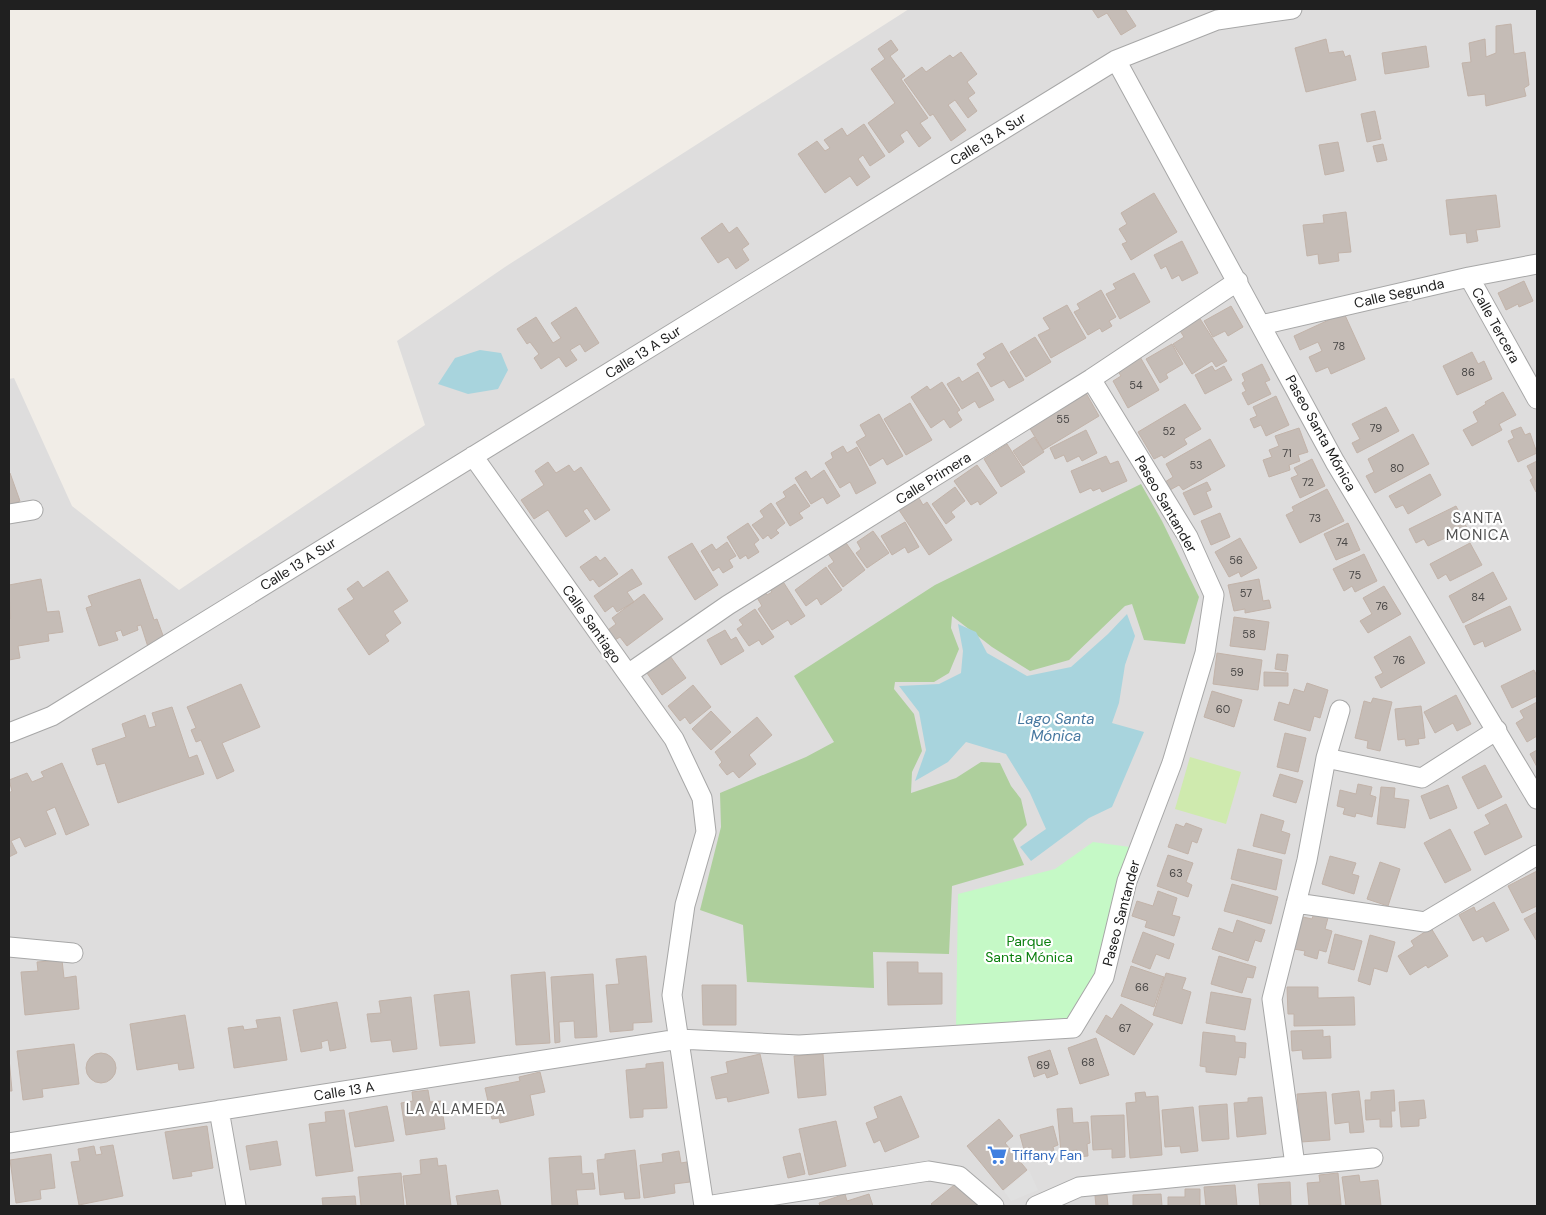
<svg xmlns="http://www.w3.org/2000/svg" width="1546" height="1215" font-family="'DM Sans',sans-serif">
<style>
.residential{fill:#dedddd}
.grass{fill:#cfeaae}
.forest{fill:#aecf9c}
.park{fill:#c5f9c6}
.parking{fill:#e0e0e0}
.water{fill:#a8d4dd}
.building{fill:#c5bcb6;stroke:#c2b3a9}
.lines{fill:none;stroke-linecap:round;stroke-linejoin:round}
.minor-casing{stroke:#a7a7a7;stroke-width:21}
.minor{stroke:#fff;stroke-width:19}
.labels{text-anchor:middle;stroke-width:4.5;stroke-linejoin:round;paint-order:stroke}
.number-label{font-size:11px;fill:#494746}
.street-label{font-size:14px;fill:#202020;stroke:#fff}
.park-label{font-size:14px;fill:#0d8010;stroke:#fff}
.shop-label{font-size:14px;fill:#366cbe;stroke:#fff;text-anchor:start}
.neighbourhood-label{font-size:15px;letter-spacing:1px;fill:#535353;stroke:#fff}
.water-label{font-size:15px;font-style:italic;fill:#4778a0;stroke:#fff}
</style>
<rect width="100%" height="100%" fill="#f1ede7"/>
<path class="residential" d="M909,9H1537V1206H9V379L14,378L72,506L179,590L425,425L397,341L505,267Z"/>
<path class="grass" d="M1190,757L1241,772L1226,824L1175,809Z"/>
<path class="forest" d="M1141,484L1162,521L1199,597L1185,644L1144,640L1132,604L1125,606L1069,660L1030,671L992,647L952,616L951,628L959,649L949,673L934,682H895L894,689L914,714L922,751L912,772L911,793L956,778L981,762L1000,763L1011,786L1021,799L1027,825L1013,839L1024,865L952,886L949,954L873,952L874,988L747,982L743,925L700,910L721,827L720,793L806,757L834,742L794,676L935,585Z"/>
<path class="park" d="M1093,842L1130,847L1099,972L1067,1022L956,1029L958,894L1055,869Z"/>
<path class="parking" d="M1029,1170L1038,1190L1011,1201L1004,1191Z"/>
<path class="water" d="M480,350L501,353L508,370L498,389L468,394L438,384L455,358Z
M1127,614L1135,636L1125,665L1119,703L1112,723L1144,732L1112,807L1089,818L1031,861L1020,847L1046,829L1030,793L1006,754L966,742L948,762L915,781L926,750L919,712L899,686L939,684L961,673L963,651L958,624L976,632L987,653L1027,676L1071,667L1108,634Z"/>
<path class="building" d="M1092,9H1125L1136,26L1121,35L1107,13L1098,18Z
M1511,24L1514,54L1525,52L1529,85L1524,88L1526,96L1486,106L1485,94L1468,96L1462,63L1471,62L1469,43L1485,39L1486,57L1496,53V26Z
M1326,39L1329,53L1343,51L1345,57L1350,55L1356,80L1306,92L1295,48Z
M891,40L898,50L890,56L905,76L901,79L928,118L920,123L931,138L919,147L907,130L900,135L904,142L889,153L868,123L895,103L871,69L885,59L878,49Z
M1426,46L1429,67L1385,74L1382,53Z
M961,52L977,74L967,82L975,93L968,98L977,111L968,118L955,100L948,105L966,130L951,141L933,114L930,116L904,80L922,67L926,72L950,55L953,58Z
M1375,111L1381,139L1367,142L1361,114Z
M864,124L885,156L870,166L863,155L858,159L870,177L857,186L850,176L825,193L798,154L817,141L825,151L830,148L824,140L842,128L847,136Z
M1338,142L1344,171L1325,175L1319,145Z
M1383,144L1387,160L1377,162L1373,146Z
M1154,193L1177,232L1131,260L1122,244L1127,242L1119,229L1127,224L1121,213Z
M1496,195L1500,227L1476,230L1478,241L1467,243L1466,233L1450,235L1446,200Z
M1346,212L1351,252L1338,253L1339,261L1319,264L1318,254L1307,256L1303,225L1324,223L1323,215Z
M722,223L729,233L737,227L749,244L742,249L749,260L736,269L728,257L718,263L701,238Z
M1182,241L1198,273L1182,281L1179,275L1172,279L1166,266L1161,269L1154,255Z
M1134,273L1150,302L1120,319L1106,294L1116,289L1113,284Z
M1524,281L1533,301L1519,307L1518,304L1506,310L1498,293Z
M1101,290L1116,317L1109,321L1112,326L1102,332L1100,328L1088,335L1074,312L1080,309L1077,304Z
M1067,305L1086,338L1051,358L1038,335L1050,329L1043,318Z
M1231,306L1243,327L1228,336L1225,331L1213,337L1204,321Z
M576,307L599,343L585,352L580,344L570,350L577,360L566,367L559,357L541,369L534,358L539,354L530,342L527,344L517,329L536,317L553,343L561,338L551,323Z
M1344,313L1365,359L1331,374L1328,367L1316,372L1309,357L1322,351L1318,342L1300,350L1294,336Z
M1197,314L1227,361L1216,367L1212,361L1192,374L1173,344L1184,337L1177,326Z
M1035,337L1051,362L1026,377L1010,352Z
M1002,343L1024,380L1009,388L1004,380L991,387L977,364L986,358L983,354Z
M1172,344L1183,364L1166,374L1168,378L1160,383L1146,359Z
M1472,352L1478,364L1484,361L1492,379L1457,395L1443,366Z
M1139,355L1159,390L1128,408L1113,381L1121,376L1116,368Z
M1262,364L1270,380L1265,382L1271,394L1248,405L1242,393L1246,391L1242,383L1245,381L1242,374Z
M1212,366L1215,371L1224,366L1232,380L1205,394L1195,375Z
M978,372L994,400L979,408L975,401L962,409L947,384L959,377L962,382Z
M942,382L960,410L957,412L962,420L950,428L944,419L931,428L911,397L927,386L930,390Z
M1503,392L1516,415L1499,424L1502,430L1472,446L1463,430L1478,422L1473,412L1486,404L1485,402Z
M1086,393L1099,416L1043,450L1026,422Z
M1276,396L1289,425L1266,436L1261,425L1254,428L1250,419L1257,416L1253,407Z
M910,403L932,440L906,455L884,419Z
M1185,404L1201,429L1184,439L1187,444L1164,458L1162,455L1154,459L1138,432Z
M1386,407L1399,431L1357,453L1352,443L1360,439L1352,424Z
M879,414L903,456L887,465L883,458L870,466L856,442L866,436L860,425Z
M1521,427L1525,435L1530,433L1537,453L1518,462L1508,441L1514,438L1511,431Z
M1299,428L1308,452L1298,455L1300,461L1289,465L1290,470L1269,477L1263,460L1272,457L1269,450L1279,446L1275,436Z
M1086,430L1097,453L1082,461L1079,456L1067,462L1064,455L1055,459L1050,448Z
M1413,434L1429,464L1375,493L1366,476L1374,472L1368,459Z
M1034,437L1044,452L1023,466L1013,451Z
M1210,439L1225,466L1183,490L1179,485L1170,490L1165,482L1173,477L1166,464Z
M1007,444L1025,472L1001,487L984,459Z
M843,446L847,453L857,447L876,483L856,494L850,482L840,488L825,463L833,458L831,453Z
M1106,456L1110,464L1118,461L1127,481L1102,492L1100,488L1093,491L1091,488L1080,493L1071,471Z
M1312,459L1325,486L1300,498L1291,478L1298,475L1294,468Z
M1537,461V491L1536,492L1530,480L1533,478L1527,466Z
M548,462L556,473L569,465L574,472L581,467L610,510L595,520L587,508L583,511L590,521L566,537L548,510L534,519L521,500L544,485L535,471Z
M977,465L997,493L980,505L978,501L971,505L954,481Z
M824,470L840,496L827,504L823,497L811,504L795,478L806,471L811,479Z
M9,473H10L20,501L9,505Z
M1430,474L1441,495L1408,514L1403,505L1396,508L1389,496Z
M1207,482L1211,490L1206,492L1212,507L1194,515L1183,493Z
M795,484L810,506L799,513L803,518L790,526L776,503L786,497L783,492Z
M955,487L965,501L951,512L955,517L946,524L932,504Z
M1327,489L1344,521L1300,543L1286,515L1294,511L1292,507Z
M911,497L914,501L919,498L923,505L927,502L952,540L929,555L897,507Z
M771,503L785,523L776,530L779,533L771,539L768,535L763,539L752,525L764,517L760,511Z
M1456,506L1467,528L1428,546L1424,539L1416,543L1409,529Z
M1220,513L1230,537L1211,545L1201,521Z
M905,522L919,547L908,553L905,547L892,555L881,536Z
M748,523L759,540L754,544L759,552L748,559L746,555L740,559L727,537Z
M1348,523L1360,550L1336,560L1324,534Z
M873,531L889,553L867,568L856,553L861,549L857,542Z
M1240,538L1257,568L1241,577L1239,572L1229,577L1215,552Z
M844,540L865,570L843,587L828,566L834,562L827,552Z
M727,542L736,556L729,560L733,567L723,573L719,567L713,571L701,551L712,544L716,550Z
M692,543L718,585L695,600L668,557Z
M1470,543L1482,565L1450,581L1446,574L1438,579L1430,564Z
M1364,554L1377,581L1355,592L1352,586L1344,591L1333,569Z
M596,556L600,561L605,557L618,574L599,587L593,579L590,581L580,567Z
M826,567L842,590L821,605L817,598L806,606L795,590Z
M632,569L642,584L627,592L634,602L617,612L613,606L605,612L594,596Z
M388,571L408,601L393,611L401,623L385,635L389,641L369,655L338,609L354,599L347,589L358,581L363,588Z
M1493,572L1507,599L1463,623L1449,596Z
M41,579L47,612L59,611L63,632L48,634L49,641L18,646L20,658L9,660V619H10L9,585Z
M140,579L154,620L157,619L165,641L148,647L141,625L137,626L138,630L123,636L121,630L115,632L118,640L99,646L86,608L92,606L88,596Z
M1259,579L1263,601L1269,600L1271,608L1245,613V609L1234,611L1228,585Z
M782,580L805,616L791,625L788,620L772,630L758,609L762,606L756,596L764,590L767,595L772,592L769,588Z
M1384,586L1401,614L1368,633L1360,621L1372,614L1363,598Z
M644,594L663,619L627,646L620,637L615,640L608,630L616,624L612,618Z
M1510,606L1521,630L1485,647L1483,641L1474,645L1465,626Z
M755,609L774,637L762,645L759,640L749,646L737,629L743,625L739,620Z
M1234,617L1269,622L1265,650L1230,646Z
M725,630L731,640L736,637L744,651L721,665L707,640Z
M1410,636L1425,663L1381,688L1375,677L1383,673L1374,657Z
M1217,653L1262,660L1258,690L1213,684Z
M1277,654L1288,655L1286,671L1275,669Z
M670,656L686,678L662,695L647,673Z
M1534,670L1537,676V696L1512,708L1501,686Z
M1264,672L1288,673V686H1264Z
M1307,683L1328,690L1320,718L1314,716L1310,731L1274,720L1279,702L1289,705L1294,689L1304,692Z
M241,684L260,727L222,743L234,771L217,779L201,740L196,742L191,730L196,728L187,707Z
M693,685L711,707L690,724L685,717L680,721L668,706Z
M1212,691L1242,700L1234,727L1204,717Z
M1456,695L1471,724L1457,731L1453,723L1435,733L1424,712Z
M1373,698L1392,702L1380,751L1367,748L1368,741L1355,738L1364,701L1371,703Z
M1537,702V736L1527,742L1516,723L1524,718L1520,711Z
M1421,706L1425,738L1418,739L1419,744L1406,746L1405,739L1398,740L1395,709Z
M172,707L189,758L197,755L204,774L118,803L105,763L97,765L92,749L126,737L122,724L145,715L149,728L156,726L152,713Z
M711,711L731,732L711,750L692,729Z
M757,717L772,735L749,755L756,764L739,778L733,771L727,775L719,765L722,762L715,752Z
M1285,733L1306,738L1298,772L1277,767Z
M1537,750V767L1530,754Z
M62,763L89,825L66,835L55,807L46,811L56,834L25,847L20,837L11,841L17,853L9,857V793L12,791L9,780L27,773L32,782L44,777L41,772Z
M1485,765L1502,797L1478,809L1462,777Z
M1280,774L1303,781L1296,803L1273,796Z
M1358,784L1372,787L1370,795L1376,797L1372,817L1356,813L1355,817L1343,814L1345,808L1337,806L1340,790L1356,794Z
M1448,785L1457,808L1430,819L1421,796Z
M1381,787L1395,788L1394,798L1409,800L1405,828L1377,824Z
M1506,804L1522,837L1485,855L1474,832L1490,824L1485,815Z
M1261,814L1284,821L1281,831L1290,834L1285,854L1253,846Z
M1186,823L1202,829L1197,843L1192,841L1188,854L1168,847L1176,824L1184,827Z
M1450,829L1471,870L1445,883L1424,843Z
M1238,849L1282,860L1276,890L1231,879Z
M1168,855L1193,863L1186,882L1192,885L1188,897L1157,886Z
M1330,856L1356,863L1352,874L1359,876L1354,894L1322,884Z
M1380,862L1400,869L1388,906L1367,899Z
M1537,871V906L1522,913L1508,886Z
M1232,884L1278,897L1271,924L1224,911Z
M1158,891L1177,898L1172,915L1180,917L1174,936L1145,927L1147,921L1132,916L1137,901L1153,906Z
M1494,902L1509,930L1486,942L1483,936L1473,941L1459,915L1474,907L1476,912Z
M1315,910L1329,914L1325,929L1332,931L1326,952L1319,950L1317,959L1304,955L1305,951L1294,949L1303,917L1312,919Z
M1537,912V939L1536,940L1524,919Z
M1237,920L1265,930L1261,942L1255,940L1248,961L1212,949L1219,928L1233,933Z
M1431,928L1448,956L1428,968L1426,965L1410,975L1398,956L1414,946L1411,941Z
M1143,932L1174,944L1169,959L1156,954L1150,969L1132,962Z
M1335,934L1362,941L1354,970L1328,963Z
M1370,935L1395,942L1387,972L1374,968L1370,985L1358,981Z
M646,956L652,1022L633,1023V1030L610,1032L606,985L619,984L616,959Z
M1219,956L1256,967L1253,978L1247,977L1242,993L1211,984Z
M62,960L64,978L76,976L79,1009L25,1015L21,972L38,971L37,962Z
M887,962H918V973H942V1004L888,1005Z
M1131,966L1164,977L1154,1007L1121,996Z
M545,972L550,1043L516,1045L511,975Z
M1166,973L1186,978L1182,989L1191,992L1182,1024L1153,1015Z
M593,974L597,1037L575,1038L574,1021L559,1022L560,1042L555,1043L551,977Z
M702,985H736V1025H703Z
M1287,987H1318V998L1354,997L1355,1025L1294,1026V1014H1288Z
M469,991L475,1043L440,1046L434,995Z
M1211,992L1251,999L1245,1030L1206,1023Z
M411,997L417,1049L393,1052L391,1040L371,1042L367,1014L381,1013L379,1001Z
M337,1002L346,1048L330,1051L328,1040L321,1042L322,1048L301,1052L293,1010Z
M1121,1004L1153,1024L1134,1055L1096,1032L1106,1015L1112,1019Z
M185,1015L194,1068L179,1070L178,1063L137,1070L130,1024Z
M280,1017L287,1060L234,1068L228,1028L243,1026L244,1030L258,1028L256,1020Z
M1323,1030V1037L1330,1036L1331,1058L1303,1059L1302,1050L1292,1051L1291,1031Z
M1203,1032L1235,1036V1042L1246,1043L1245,1058L1239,1057L1236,1075L1206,1072V1067L1200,1066Z
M1096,1038L1109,1075L1080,1084L1068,1048Z
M74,1044L79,1084L42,1089L43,1097L23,1100L17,1051Z
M1050,1050L1058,1074L1047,1078L1045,1073L1034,1077L1028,1057Z
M86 1068a15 15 0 1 1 30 0a15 15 0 1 1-30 0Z
M760,1054L769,1093L728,1102L727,1097L716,1099L711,1077L728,1073L726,1062Z
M823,1054L826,1095L798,1098L794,1056Z
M9,1058L12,1091H9Z
M663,1062L667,1108L643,1109V1117L630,1118L626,1070L646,1068V1064Z
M540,1072L545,1092L530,1095L534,1115L500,1123L499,1118L492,1119L485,1088L520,1081L519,1077Z
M428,1090L430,1102L441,1101L445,1129L406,1135L401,1103L413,1101L412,1092Z
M1394,1090L1395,1111H1391L1392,1127H1380V1119L1366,1120L1365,1100H1371V1092Z
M1359,1091L1364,1132L1350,1133L1349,1122L1335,1124L1332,1094Z
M1145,1092L1146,1097L1158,1096L1162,1155L1130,1158L1126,1103L1136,1102L1135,1093Z
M1326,1092L1330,1140L1301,1142L1297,1094Z
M901,1096L919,1137L885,1152L880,1140L874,1143L866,1123L878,1118L874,1107Z
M1262,1097L1266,1134L1237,1137L1234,1103L1248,1102V1098Z
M1424,1100L1426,1118L1419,1119V1126L1401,1127L1399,1102Z
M1227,1104L1229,1139L1202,1141L1199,1106Z
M387,1106L394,1141L355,1147L349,1113Z
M1193,1107L1198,1151L1181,1153L1180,1146L1165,1147L1162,1110Z
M1072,1108L1073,1123L1088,1122L1090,1143L1087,1144L1088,1156L1078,1157L1077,1150L1061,1152L1057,1109Z
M344,1110L353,1171L316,1176L309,1124L326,1122L325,1112Z
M1124,1115L1125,1157L1112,1158V1149L1093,1150L1091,1116Z
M999,1119L1013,1136L1005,1143L1027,1170L1003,1190L967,1146Z
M836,1121L846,1166L809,1175L799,1129Z
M207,1126L213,1168L191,1172L192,1176L173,1179L165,1132Z
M1053,1126L1058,1145L1053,1147L1056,1159L1045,1162L1044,1157L1030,1160V1156L1026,1157L1020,1135Z
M277,1141L281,1165L250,1170L246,1146Z
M113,1145L123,1196L79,1205L71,1162L80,1161L78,1149L94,1146L96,1155L102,1154L100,1147Z
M635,1150L640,1198L625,1199L624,1192L600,1195L597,1160L605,1159V1154Z
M679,1151L681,1163L687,1162L690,1182L674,1184L675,1193L644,1198L640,1165L663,1162L662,1154Z
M800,1153L805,1174L788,1178L783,1157Z
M51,1154L55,1188L40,1190L41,1199L16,1203L10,1160Z
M581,1156L582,1174L593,1173L595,1189L576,1190L578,1206H552L549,1158Z
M437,1158L438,1166L446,1165L451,1206H407L403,1176L421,1174L420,1160Z
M401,1173L404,1206H361L358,1177Z
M1338,1173L1341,1205L1309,1206L1307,1183L1320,1182L1319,1175Z
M1359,1175L1360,1182L1378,1180L1381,1206H1346L1342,1177Z
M959,1181L979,1206H933L931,1204Z
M1290,1182L1291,1206H1260L1258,1184Z
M1235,1185L1237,1206H1206L1204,1187Z
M1185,1189H1200V1206H1168V1197H1185Z
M498,1190L501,1206H458L456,1196Z
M845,1194L847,1201L869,1194L873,1206H820L819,1203Z
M1161,1194L1162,1206H1133V1195Z
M1107,1195L1108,1206H1096L1095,1196Z
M355,1196L356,1206H323L322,1198Z"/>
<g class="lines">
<defs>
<path id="minor" d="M1116,60L1335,462L1537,799
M1469,277L1537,399
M1261,325L1469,277L1537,264
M473,456L674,739L702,798L706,832L685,905L672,995L704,1206
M9,514L33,510
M628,674L728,605L1091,379L1238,281
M9,733L52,716L1116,60L1217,20L1292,9
M1326,758L1422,778L1497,730
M1296,903L1425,922L1537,855
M9,947L73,953
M219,1110L236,1206
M9,1143L679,1039L799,1045L1073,1028L1104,977L1127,881L1172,763L1205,653L1214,595L1188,537L1091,379
M1295,1165L1272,999L1307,860L1326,758L1340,710
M706,1206L929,1171L959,1176L994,1206
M1036,1206L1079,1187L1373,1158"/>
</defs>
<use href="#minor" class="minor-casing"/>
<use href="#minor" class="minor"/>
</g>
<defs>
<symbol id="supermarket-bare" viewBox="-9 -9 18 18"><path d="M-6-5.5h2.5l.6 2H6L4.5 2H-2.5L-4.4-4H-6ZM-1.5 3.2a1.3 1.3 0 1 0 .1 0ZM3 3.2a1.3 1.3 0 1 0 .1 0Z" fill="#3f7fe0" stroke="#fff" stroke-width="2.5" paint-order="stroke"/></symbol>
</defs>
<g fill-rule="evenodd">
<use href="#supermarket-bare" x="983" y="1141" width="28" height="28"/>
</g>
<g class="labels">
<g class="number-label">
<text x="1339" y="350">78</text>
<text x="1468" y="376">86</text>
<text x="1136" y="389">54</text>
<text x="1063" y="423">55</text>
<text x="1376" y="432">79</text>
<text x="1169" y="435">52</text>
<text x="1287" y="457">71</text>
<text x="1196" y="469">53</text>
<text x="1397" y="472">80</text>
<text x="1308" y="486">72</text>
<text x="1315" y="522">73</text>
<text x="1342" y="546">74</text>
<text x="1236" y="564">56</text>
<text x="1355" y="579">75</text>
<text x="1246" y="597">57</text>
<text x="1478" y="601">84</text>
<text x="1382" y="610">76</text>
<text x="1249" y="638">58</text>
<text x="1399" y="664">76</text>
<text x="1237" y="676">59</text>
<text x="1223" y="713">60</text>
<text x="1176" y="877">63</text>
<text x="1142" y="991">66</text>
<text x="1125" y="1032">67</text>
<text x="1088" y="1066">68</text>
<text x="1043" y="1069">69</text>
</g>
<g class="street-label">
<text transform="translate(988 139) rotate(-32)" y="5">Calle 13 A Sur</text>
<text transform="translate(1399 293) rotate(-13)" y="5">Calle Segunda</text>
<text transform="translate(1496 325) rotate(61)" y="5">Calle Tercera</text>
<text transform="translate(643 352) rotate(-32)" y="5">Calle 13 A Sur</text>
<text transform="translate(1321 433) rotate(61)" y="5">Paseo Santa Mónica</text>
<text transform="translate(933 478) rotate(-32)" y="5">Calle Primera</text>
<text transform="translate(1166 504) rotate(60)" y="5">Paseo Santander</text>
<text transform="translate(298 564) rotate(-32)" y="5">Calle 13 A Sur</text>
<text transform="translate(592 624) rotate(55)" y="5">Calle Santiago</text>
<text transform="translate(1121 913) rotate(-75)" y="5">Paseo Santander</text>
<text transform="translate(344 1091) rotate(-9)" y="5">Calle 13 A</text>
</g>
<g class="park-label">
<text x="1029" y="946">Parque<tspan x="1029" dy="16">Santa Mónica</tspan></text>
</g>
<g class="shop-label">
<text x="1012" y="1160">Tiffany Fan</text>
</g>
<g class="neighbourhood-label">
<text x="1478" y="523">SANTA<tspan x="1478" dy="17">MONICA</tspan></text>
<text x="456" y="1114">LA ALAMEDA</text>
</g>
<g class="water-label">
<text x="1056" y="724">Lago Santa<tspan x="1056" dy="17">Mónica</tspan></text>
</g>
</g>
<rect width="1546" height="1215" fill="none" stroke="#202020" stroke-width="20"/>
</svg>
